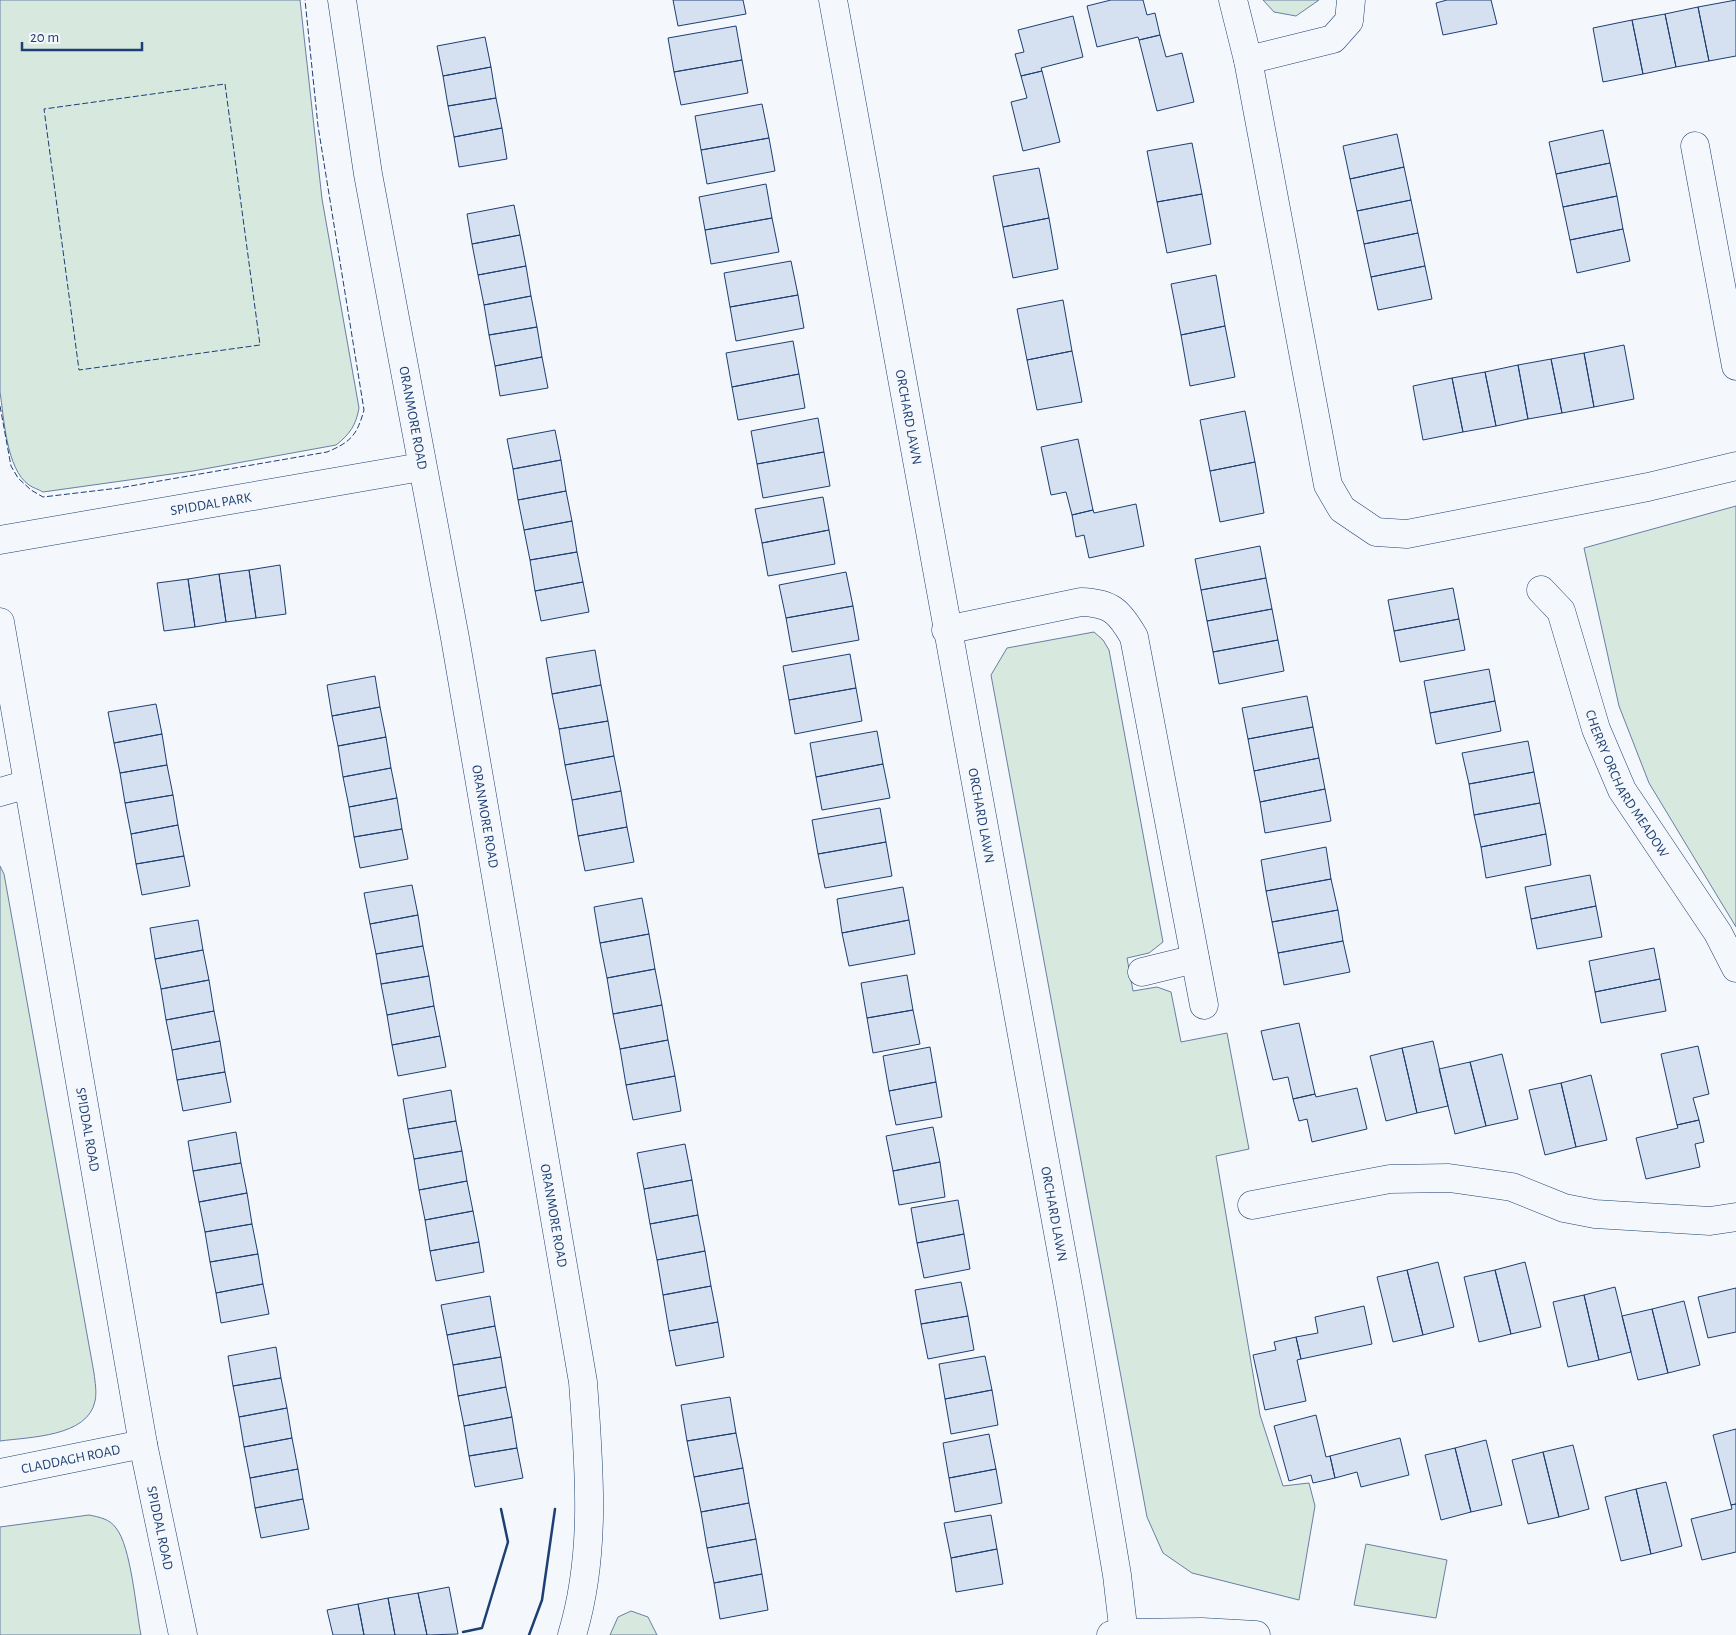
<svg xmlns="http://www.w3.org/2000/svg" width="1736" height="1635" font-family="'Alegreya Sans',sans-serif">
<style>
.green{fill:#d7e8df;stroke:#687fa3}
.building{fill:#d5e0f0;stroke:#1d3f73}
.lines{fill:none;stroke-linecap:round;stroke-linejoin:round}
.minor-casing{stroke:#1d3f73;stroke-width:29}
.minor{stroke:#f4f7fb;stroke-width:28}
.fence{stroke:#1d3f73;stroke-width:1;stroke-dasharray:6 2.5;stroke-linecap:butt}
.wall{stroke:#1d3f73;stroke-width:2.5}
.labels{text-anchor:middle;stroke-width:4;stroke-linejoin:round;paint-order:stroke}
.street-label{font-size:14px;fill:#1d3f73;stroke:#f4f7fb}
</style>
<rect width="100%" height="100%" fill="#f4f7fb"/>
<path class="green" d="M0,0H300L322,199L359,408C356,425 350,434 336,445L193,471L43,492C38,489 33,488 29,485C6,469 4,417 0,392Z
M1263,0H1319L1296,16L1274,12Z
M1736,506V927L1649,783L1619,706L1584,548Z
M1094,632L1103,640L1109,650L1163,942L1149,953L1127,958L1133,991L1157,987L1171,992L1181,1042L1227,1033L1249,1149L1216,1156L1260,1415L1283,1486L1309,1483L1315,1506L1299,1600L1192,1573L1163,1553L1147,1517L991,675L1007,648Z
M0,866L4,874L94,1373C95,1382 97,1392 95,1401C88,1437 29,1437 0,1441Z
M89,1515C99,1517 110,1519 116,1528C131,1546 136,1610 141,1635H0V1527Z
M1366,1544L1447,1560L1436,1618L1354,1605Z
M631,1611L648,1617L657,1635H610L618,1617Z"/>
<path class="building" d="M673,0H743L746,14L678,26Z
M1111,0H1143L1147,15L1155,13L1160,35L1139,40L1138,37L1097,47L1087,6Z
M1447,0H1491L1497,24L1443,35L1436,3Z
M1736,0V56L1709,61L1698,7Z
M1698,7L1709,61L1676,67L1665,14Z
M1665,14L1676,67L1643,74L1632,20Z
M1073,16L1083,57L1041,68L1042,71L1021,76L1015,54L1024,52L1018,30Z
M1632,20L1643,74L1603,82L1593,28Z
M736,26L742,60L674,72L668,38Z
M1160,35L1166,57L1182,53L1194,102L1157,111L1139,40Z
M485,37L491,67L443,76L437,46Z
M742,60L748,93L681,105L674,72Z
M491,67L496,98L448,106L443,76Z
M1042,71L1060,142L1023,151L1011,102L1027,98L1021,76Z
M496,98L502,128L454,137L448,106Z
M762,104L769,138L701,150L695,116Z
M502,128L507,159L459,167L454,137Z
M1603,130L1610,163L1556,174L1549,142Z
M1397,134L1404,167L1350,179L1343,146Z
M769,138L775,171L707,184L701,150Z
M1192,143L1202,194L1157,202L1147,151Z
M1610,163L1617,196L1563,207L1556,174Z
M1404,167L1411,200L1357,211L1350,179Z
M1039,168L1049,218L1003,227L993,176Z
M766,184L772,218L705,230L699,197Z
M1202,194L1211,244L1167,253L1157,202Z
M1617,196L1623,229L1570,240L1563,207Z
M1411,200L1418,233L1364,244L1357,211Z
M514,205L520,235L472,244L467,214Z
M772,218L779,252L711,264L705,230Z
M1049,218L1058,269L1013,278L1003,227Z
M1623,229L1630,261L1577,273L1570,240Z
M1418,233L1425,266L1371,277L1364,244Z
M520,235L526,266L478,275L472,244Z
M791,261L798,295L730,307L724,273Z
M526,266L531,296L484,305L478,275Z
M1425,266L1432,299L1378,310L1371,277Z
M1216,275L1225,326L1181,335L1171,284Z
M798,295L804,328L736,341L730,307Z
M531,296L537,327L489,335L484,305Z
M1063,300L1072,351L1027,360L1017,309Z
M1225,326L1235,377L1190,386L1181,335Z
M537,327L542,357L495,366L489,335Z
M793,341L799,374L732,387L726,353Z
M1624,345L1634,399L1594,407L1584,353Z
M1072,351L1082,402L1037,410L1027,360Z
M1584,353L1594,407L1562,413L1551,359Z
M542,357L548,388L500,396L495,366Z
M1551,359L1562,413L1528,419L1518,365Z
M1518,365L1528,419L1496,426L1485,372Z
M1485,372L1496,426L1463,432L1452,378Z
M799,374L805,408L738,420L732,387Z
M1452,378L1463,432L1423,440L1413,386Z
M1245,411L1255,462L1210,471L1200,420Z
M818,418L824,452L757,464L751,431Z
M555,430L561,460L513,469L507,439Z
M1078,439L1093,510L1072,515L1066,492L1051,495L1041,447Z
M824,452L830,486L763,498L757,464Z
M561,460L566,491L518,500L513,469Z
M1255,462L1264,513L1220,522L1210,471Z
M566,491L572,521L524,530L518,500Z
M823,497L829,530L762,543L755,509Z
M1136,504L1144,546L1089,558L1084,535L1076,537L1072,515L1093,510L1094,513Z
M572,521L577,552L530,560L524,530Z
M829,530L835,564L768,576L762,543Z
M1260,546L1266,578L1201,590L1195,559Z
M577,552L583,582L535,591L530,560Z
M280,565L286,614L256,618L249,570Z
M249,570L256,618L226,622L219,574Z
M846,572L853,606L786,618L779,585Z
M219,574L226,622L195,627L188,579Z
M1266,578L1272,609L1207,621L1201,590Z
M188,579L195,627L164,631L157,583Z
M583,582L589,612L541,621L535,591Z
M1453,588L1459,619L1394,631L1388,600Z
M853,606L859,640L792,652L786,618Z
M1272,609L1278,640L1213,652L1207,621Z
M1459,619L1465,650L1400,662L1394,631Z
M1278,640L1284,671L1219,684L1213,652Z
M595,650L601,685L552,694L546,658Z
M850,654L856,688L789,700L783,666Z
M1489,669L1495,701L1430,713L1424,681Z
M375,676L380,707L332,716L327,685Z
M601,685L608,721L559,729L552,694Z
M856,688L862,721L795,734L789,700Z
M1307,696L1313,727L1248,739L1242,708Z
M1495,701L1501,731L1436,744L1430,713Z
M156,704L162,734L114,743L108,712Z
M380,707L386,737L338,746L332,716Z
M608,721L614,756L565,765L559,729Z
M1313,727L1319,758L1254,771L1248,739Z
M877,731L883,764L816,777L810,743Z
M162,734L167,765L120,773L114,743Z
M386,737L391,768L343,777L338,746Z
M1528,741L1534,772L1469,784L1462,753Z
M614,756L621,791L572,800L565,765Z
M1319,758L1325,789L1260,802L1254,771Z
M883,764L890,798L822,810L816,777Z
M167,765L173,795L125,803L120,773Z
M391,768L397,798L349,807L343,777Z
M1534,772L1540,803L1474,815L1469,784Z
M1325,789L1331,821L1265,833L1260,802Z
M621,791L627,827L578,836L572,800Z
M173,795L178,825L131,834L125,803Z
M397,798L402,829L354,837L349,807Z
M1540,803L1546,834L1481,847L1474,815Z
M880,808L886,842L818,854L812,820Z
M178,825L184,856L136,864L131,834Z
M627,827L634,862L585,871L578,836Z
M402,829L408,859L360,868L354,837Z
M1546,834L1551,865L1486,878L1481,847Z
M886,842L892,876L825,888L818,854Z
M1326,847L1331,879L1266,891L1261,860Z
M184,856L190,886L142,895L136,864Z
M1590,875L1596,906L1531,919L1525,887Z
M1331,879L1338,910L1272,922L1266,891Z
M412,885L418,915L370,924L364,893Z
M903,887L909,920L842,933L837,899Z
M642,898L649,934L600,943L594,907Z
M1596,906L1602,937L1537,949L1531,919Z
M1338,910L1343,941L1278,953L1272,922Z
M418,915L423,946L376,954L370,924Z
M198,920L203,950L155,959L150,928Z
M909,920L915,954L849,966L842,933Z
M649,934L655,969L607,978L600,943Z
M1343,941L1350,972L1284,985L1278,953Z
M423,946L429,976L381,984L376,954Z
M1654,948L1660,979L1595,992L1589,961Z
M203,950L209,980L161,989L155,959Z
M655,969L662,1005L613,1014L607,978Z
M907,975L913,1010L867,1018L861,983Z
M429,976L434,1006L387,1015L381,984Z
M1660,979L1666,1011L1601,1023L1595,992Z
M209,980L214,1011L166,1020L161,989Z
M662,1005L668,1040L620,1049L613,1014Z
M434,1006L440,1036L392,1045L387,1015Z
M913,1010L920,1044L873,1053L867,1018Z
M214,1011L220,1041L172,1050L166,1020Z
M1299,1023L1315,1094L1293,1099L1288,1077L1273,1080L1261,1031Z
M440,1036L446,1067L398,1076L392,1045Z
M668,1040L675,1076L626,1085L620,1049Z
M220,1041L225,1072L177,1080L172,1050Z
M1433,1041L1448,1106L1417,1113L1402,1048Z
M1698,1046L1709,1094L1693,1098L1699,1120L1677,1125L1661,1054Z
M930,1047L936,1082L889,1091L883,1056Z
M1402,1048L1417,1113L1386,1121L1370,1056Z
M1502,1054L1518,1119L1486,1126L1470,1062Z
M1470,1062L1486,1126L1455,1134L1439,1069Z
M225,1072L231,1102L183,1111L177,1080Z
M1591,1075L1607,1140L1576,1147L1561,1083Z
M675,1076L681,1111L633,1120L626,1085Z
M936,1082L942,1117L896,1125L889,1091Z
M1561,1083L1576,1147L1545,1155L1529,1090Z
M1357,1088L1367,1129L1312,1142L1307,1119L1299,1121L1293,1099L1315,1094L1316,1097Z
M451,1090L456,1121L408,1129L403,1099Z
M1699,1120L1704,1142L1695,1144L1700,1167L1646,1179L1636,1138L1678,1128L1677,1125Z
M456,1121L462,1151L414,1159L408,1129Z
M933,1127L940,1162L893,1171L886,1136Z
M236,1132L241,1163L193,1171L188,1141Z
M685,1144L692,1180L644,1189L637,1153Z
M462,1151L467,1181L419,1190L414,1159Z
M940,1162L945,1197L899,1205L893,1171Z
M241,1163L247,1193L199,1202L193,1171Z
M692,1180L698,1215L650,1224L644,1189Z
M467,1181L473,1211L425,1220L419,1190Z
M247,1193L252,1224L205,1232L199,1202Z
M958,1200L964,1234L917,1243L911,1208Z
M473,1211L479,1242L430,1251L425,1220Z
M698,1215L705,1251L657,1260L650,1224Z
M252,1224L258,1254L210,1262L205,1232Z
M964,1234L970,1269L924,1278L917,1243Z
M479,1242L484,1272L436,1281L430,1251Z
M705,1251L711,1286L663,1295L657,1260Z
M258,1254L263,1284L216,1293L210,1262Z
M1438,1262L1454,1327L1423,1335L1407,1270Z
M1525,1262L1541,1327L1511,1334L1495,1270Z
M1407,1270L1423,1335L1393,1342L1377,1277Z
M1495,1270L1511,1334L1479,1342L1464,1277Z
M961,1282L968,1316L921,1324L915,1290Z
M263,1284L269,1314L221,1323L216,1293Z
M711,1286L718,1322L669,1331L663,1295Z
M1615,1287L1631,1352L1599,1360L1584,1295Z
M1736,1288V1332L1708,1338L1698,1297Z
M1584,1295L1599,1360L1568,1367L1553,1302Z
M490,1296L495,1326L447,1335L441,1305Z
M1684,1301L1700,1365L1668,1373L1652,1309Z
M1364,1306L1372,1344L1301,1359L1296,1337L1318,1333L1315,1317Z
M1652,1309L1668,1373L1638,1380L1622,1316Z
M968,1316L974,1350L928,1359L921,1324Z
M718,1322L724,1357L676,1366L669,1331Z
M495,1326L501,1357L453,1365L447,1335Z
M1296,1337L1301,1359L1297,1360L1306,1401L1265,1410L1253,1355L1276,1350L1274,1342Z
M276,1347L281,1378L233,1386L228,1356Z
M985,1356L992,1390L945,1399L939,1364Z
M501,1357L506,1387L458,1396L453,1365Z
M281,1378L287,1408L239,1417L233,1386Z
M506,1387L512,1417L464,1426L458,1396Z
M992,1390L998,1425L951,1434L945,1399Z
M730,1397L736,1433L687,1441L681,1405Z
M287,1408L292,1438L244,1447L239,1417Z
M1316,1415L1326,1457L1330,1456L1335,1478L1313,1483L1311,1475L1289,1481L1274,1426Z
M512,1417L517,1448L469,1456L464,1426Z
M1736,1429V1504L1731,1505L1713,1435Z
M736,1433L743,1468L694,1477L687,1441Z
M989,1434L996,1469L949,1478L943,1443Z
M292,1438L298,1469L250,1478L244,1447Z
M1400,1438L1409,1475L1361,1487L1357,1472L1335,1478L1330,1456Z
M1486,1440L1502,1505L1471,1512L1455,1448Z
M1573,1445L1589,1509L1559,1517L1543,1452Z
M517,1448L523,1478L475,1487L469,1456Z
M1455,1448L1471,1512L1441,1520L1425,1455Z
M1543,1452L1559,1517L1528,1524L1512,1460Z
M743,1468L749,1503L701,1512L694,1477Z
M298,1469L303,1499L255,1508L250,1478Z
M996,1469L1002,1503L955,1512L949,1478Z
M1666,1482L1682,1546L1651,1554L1636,1489Z
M1636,1489L1651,1554L1621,1561L1605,1497Z
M303,1499L309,1529L261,1538L255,1508Z
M749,1503L756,1539L707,1548L701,1512Z
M1736,1504V1552L1702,1560L1691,1519L1732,1509L1731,1505Z
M991,1515L997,1549L951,1558L944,1523Z
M756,1539L762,1574L714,1583L707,1548Z
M997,1549L1003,1584L956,1592L951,1558Z
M762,1574L768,1610L720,1619L714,1583Z
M449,1587L458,1634L427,1635L418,1593Z
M418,1593L427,1635H395L388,1598Z
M388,1598L395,1635H364L358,1604Z
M358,1604L364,1635H333L327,1610Z"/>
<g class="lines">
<defs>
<g id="minor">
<path id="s1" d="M342,0L368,174L455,638L583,1382C589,1466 597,1553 572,1635"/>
<path id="s2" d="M833,0L1070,1298L1117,1575L1124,1635"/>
<path d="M1233,0L1248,60L1328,485L1342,509L1376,532L1407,534L1648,487L1736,466"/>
<path d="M1248,60L1333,39L1349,21L1351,0"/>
<path d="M1695,146L1736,366"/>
<path id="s3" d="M0,540L421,467"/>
<path id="s4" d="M1541,590L1561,611L1596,729L1622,790L1718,933L1736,968"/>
<path id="s5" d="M0,622L143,1444L183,1635"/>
<path d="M946,630L1081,602C1111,603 1119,611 1134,637L1204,1005"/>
<path d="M0,792L28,784"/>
<path d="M1142,972L1195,959"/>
<path d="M1252,1205L1390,1179L1449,1178L1512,1187L1564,1208L1595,1214L1710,1221L1736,1217"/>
<path id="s6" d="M0,1473L143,1444"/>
<path d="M1111,1635L1124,1633L1202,1632L1256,1635"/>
</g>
</defs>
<use href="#minor" class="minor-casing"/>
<use href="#minor" class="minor"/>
<path class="fence" d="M225,84L260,345L79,370L44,109Z
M0,406L11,466L18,478L31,490L43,497L119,488L327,452C351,442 357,435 364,410L318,126L305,0"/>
<path class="wall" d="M463,1632L482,1628L508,1542L501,1509
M529,1635L542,1600L555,1509"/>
</g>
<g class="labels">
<g class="street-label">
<text dy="5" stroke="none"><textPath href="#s2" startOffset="424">ORCHARD LAWN</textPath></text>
<text dy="5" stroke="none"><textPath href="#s1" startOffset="424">ORANMORE ROAD</textPath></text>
<text dy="5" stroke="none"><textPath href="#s3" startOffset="214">SPIDDAL PARK</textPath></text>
<text dy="5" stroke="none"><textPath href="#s4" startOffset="215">CHERRY ORCHARD MEADOW</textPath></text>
<text dy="5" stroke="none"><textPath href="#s1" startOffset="829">ORANMORE ROAD</textPath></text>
<text dy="5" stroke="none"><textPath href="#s2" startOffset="829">ORCHARD LAWN</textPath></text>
<text dy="5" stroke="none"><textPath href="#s5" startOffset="515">SPIDDAL ROAD</textPath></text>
<text dy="5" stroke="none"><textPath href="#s2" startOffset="1234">ORCHARD LAWN</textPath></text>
<text dy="5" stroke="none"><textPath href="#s1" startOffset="1234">ORANMORE ROAD</textPath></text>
<text dy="5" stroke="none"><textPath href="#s6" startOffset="72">CLADDAGH ROAD</textPath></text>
<text dy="5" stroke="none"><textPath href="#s5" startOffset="920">SPIDDAL ROAD</textPath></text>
</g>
</g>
<path d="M22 42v8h120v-8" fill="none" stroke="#1d3f73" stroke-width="2.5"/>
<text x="30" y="42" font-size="15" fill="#1d3f73" stroke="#f4f7fb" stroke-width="4" paint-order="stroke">20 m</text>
</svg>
